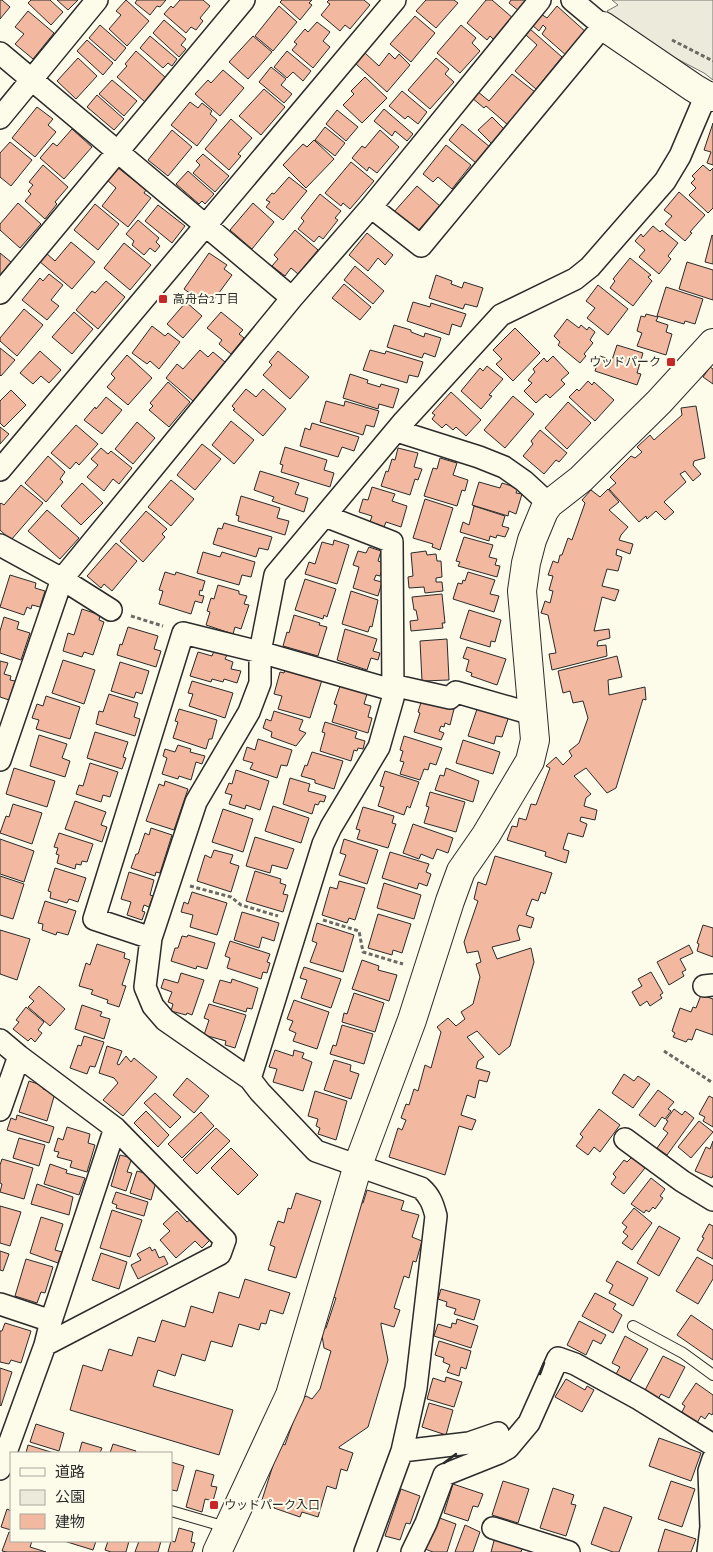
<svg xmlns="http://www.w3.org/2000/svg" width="713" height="1552" font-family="'Crimson Pro','Noto Sans JP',serif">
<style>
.green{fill:#ecebdb;stroke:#74746e}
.building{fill:#f2b8a0;stroke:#2b2b2b}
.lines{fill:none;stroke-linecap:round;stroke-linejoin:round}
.lane-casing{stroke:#2b2b2b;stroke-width:12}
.street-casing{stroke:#2b2b2b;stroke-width:24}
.secondary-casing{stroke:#2b2b2b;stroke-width:30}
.path{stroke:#6a6964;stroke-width:3;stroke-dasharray:4 2.5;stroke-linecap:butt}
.lane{stroke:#fdfbea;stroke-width:10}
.street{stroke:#fdfbea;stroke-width:21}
.secondary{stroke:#fdfbea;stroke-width:28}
.wall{stroke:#2b2b2b;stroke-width:2.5}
.poi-dot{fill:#c62828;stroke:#fdfbea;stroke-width:2}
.labels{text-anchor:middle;stroke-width:4;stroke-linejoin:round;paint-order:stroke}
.poi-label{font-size:12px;fill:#2b2b2b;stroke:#fdfbea;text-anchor:start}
</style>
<rect width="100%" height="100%" fill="#fdfbea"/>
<path class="green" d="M612,0H713V80L704,73L641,40L607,11L618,5Z"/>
<path class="building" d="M0,0H2L10,7L0,19Z
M31,0H50L63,12L51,25L28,3Z
M57,0H78L68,10Z
M126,0L149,21L127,46L109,29L121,15L116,11Z
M137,0H166L160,7L157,6L150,15L135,3Z
M180,0H203L210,6L200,18L203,21L196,30L191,27L186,33L164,14L171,6L173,8Z
M282,0H312L309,3L312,5L300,20L280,2Z
M329,0H364L370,5L350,29L345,25L340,31L321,15L330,4L327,2Z
M426,0H454L458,3L436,28L416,11Z
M486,0H492L514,19L495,41L490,36L487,40L467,23Z
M511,0H529L519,11L509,3Z
M279,6L297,22L273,51L255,36Z
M557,6L587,33L567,56L542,34L546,28L543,25L539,31L532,25L541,14L547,18Z
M28,11L54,33L33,59L15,44L24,34L15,27Z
M415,16L435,33L411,62L390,44Z
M164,20L186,39L181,45L186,49L179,57L153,33Z
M317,22L330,32L323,41L330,47L313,68L292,50L297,44L294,42L305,29L308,32Z
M100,25L126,48L115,61L89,38Z
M461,25L476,38L472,43L480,51L460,73L437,53Z
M530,29L562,57L536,89L515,71L537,45L526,35Z
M150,36L177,59L172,66L168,63L163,68L140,48Z
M253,36L272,52L248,79L229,62Z
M87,40L113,63L103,75L77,51Z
M136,51L166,78L145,102L117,77L127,66L125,64Z
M287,51L311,71L303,81L293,72L287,78L274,67Z
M365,53L379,66L389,53L395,59L399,54L410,65L387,92L356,64Z
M78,58L97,76L76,99L57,81Z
M436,58L449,69L445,74L454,82L430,109L408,90Z
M271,67L286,79L281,85L292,94L284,103L259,82Z
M223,70L244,88L220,116L195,94L208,80L211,83Z
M512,74L535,92L508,125L486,106L484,108L472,98L477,91L489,101Z
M365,77L387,98L362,123L343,105L354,94L351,91Z
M112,80L137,101L124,116L99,94Z
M264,89L285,107L261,135L239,116Z
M402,91L427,112L418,124L408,116L405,119L389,106Z
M97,95L124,119L114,130L87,107Z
M190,102L198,108L202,103L212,111L210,114L217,120L197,146L171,125Z
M37,107L53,119L48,125L56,132L35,157L12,138Z
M384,109L413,134L407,141L395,131L392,136L374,121Z
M337,110L358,127L346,141L326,124Z
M492,117L506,131L493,145L478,130Z
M231,119L252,138L238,154L241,156L229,170L205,149Z
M713,123V165L707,163L711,152L704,150Z
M462,124L490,147L476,163L449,140Z
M325,127L345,143L335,156L315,140Z
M72,129L92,147L64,179L40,158L53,143L57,146Z
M172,130L192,147L168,176L148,160Z
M380,130L399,147L377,173L369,167L367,171L352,158L362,146L365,148Z
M314,140L334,159L306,188L283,165L303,144L307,147Z
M10,142L32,160L11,186L0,177V153Z
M446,145L471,165L452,189L438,177L433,182L423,174Z
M203,154L229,176L215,192L193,173L200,165L196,161Z
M351,162L374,181L350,209L343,203L341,206L325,193Z
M43,165L68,187L55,202L57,204L45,219L25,201L31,194L28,191L33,185L29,182Z
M703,165L710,171L713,168V208L708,213L689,195L696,188L691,183L695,179L692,176Z
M117,167L146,190L144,193L151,198L128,227L102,206L116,188L107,180Z
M188,171L214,194L205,204L202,201L199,204L176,184Z
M289,177L307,191L283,220L266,207L270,202L266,200L272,193L274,194Z
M417,186L440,206L417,232L394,212Z
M679,192L705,215L690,232L692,233L685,241L665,224L672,216L664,210Z
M320,194L341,211L335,218L338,220L323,239L319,236L314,242L298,229L304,221L301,218Z
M18,203L41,224L20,248L0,230V224Z
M253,203L274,222L252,249L230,230Z
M95,204L119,224L98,250L74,230Z
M158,205L185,226L172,243L145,221Z
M138,220L159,238L156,242L160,246L155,252L150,248L144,255L132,245L134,241L126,234Z
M653,226L660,232L662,230L678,243L668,256L671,259L659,274L639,257L645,250L635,241L641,234L643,237Z
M295,230L318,250L298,274L291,268L285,276L272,266L278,259L274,255Z
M367,233L393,255L385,265L378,258L368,271L349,255Z
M712,235L713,236V264L705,262Z
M71,242L95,262L72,289L39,261L46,253L55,261Z
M124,243L151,265L130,290L104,268Z
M0,253L11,262L0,275Z
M209,253L227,265L224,269L232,275L213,301L207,296L202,302L184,289Z
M630,258L651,275L648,277L652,281L633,306L610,288L615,281L613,279Z
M687,262L713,270V300L679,289Z
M355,266L384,291L373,304L344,280Z
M49,274L63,285L51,300L59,306L47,320L22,300L40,278L43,281Z
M436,275L452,281L451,284L462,288L464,282L483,288L477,307L465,304L463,309L429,298Z
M106,281L125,297L98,329L76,310L92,291L95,293Z
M344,284L371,307L360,320L332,298Z
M598,285L628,309L608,335L587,318L595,308L586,301Z
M666,287L703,299L695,324L685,321L684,324L657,316Z
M186,302L202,316L183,338L167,324Z
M413,302L430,307L431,303L466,314L461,327L452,324L449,335L407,321Z
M24,309L43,325L17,356L0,341V338Z
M74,312L93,329L72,354L52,337Z
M221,312L243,330L239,334L244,338L231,354L219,344L222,340L207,328Z
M646,314L658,317L656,321L668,325L666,332L672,334L666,355L637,346L642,333L637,331L641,316L645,317Z
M567,319L579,328L581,325L587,330L589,327L595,332L590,340L593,343L584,354L586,356L580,363L558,345L560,342L554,336Z
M394,325L411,330V332L424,337L425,333L441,338L435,357L424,353L422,358L387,347Z
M152,326L165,336L168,333L180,342L159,369L150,361L147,364L132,353Z
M515,328L540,353L513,381L496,364L502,359L493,350Z
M617,345L643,353L637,373L641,374L637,385L595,371L600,356L612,360Z
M0,348L15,360L1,376L0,375Z
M200,350L208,357L213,352L225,362L193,401L166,378L177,364L183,369Z
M370,350L385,354L386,351L423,362L418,377L409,375L407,383L363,370Z
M40,351L61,370L49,383L41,376L33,384L20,373Z
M278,351L309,377L290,399L263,375L272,365L269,362Z
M127,355L152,378L128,405L107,387L115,378L111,374Z
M553,356L569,373L561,380L565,384L550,398L546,394L536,403L524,391L532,383L528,380L535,372L533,369L544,358L547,362Z
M487,366L503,379L489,395L492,396L481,409L461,391L480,368L483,371Z
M710,367L713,369V384L703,377Z
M350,374L368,380L367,383L380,387L381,384L399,389L393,408L379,404L378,409L343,398Z
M588,381L592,385L594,382L614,400L595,421L569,397L577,389L579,391Z
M168,382L190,402L169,427L149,410L153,406L150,403Z
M246,389L256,397L263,389L286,409L263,436L233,410L235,409L232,406Z
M11,390L26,405L4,427L0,423V401Z
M451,392L481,420L466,436L456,427L453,430L446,424L442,428L432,419L435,415L432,413Z
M513,396L534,414L505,448L484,430Z
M106,397L122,410L102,434L84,420L95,407L96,409Z
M326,401L344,406L345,401L379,411L374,427L366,425L363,435L320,422Z
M568,402L591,423L567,449L545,428Z
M696,406L705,458L694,461L693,465L701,474L693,481L685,471L680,474L686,482L664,502L674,512L665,520L656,511L647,519L646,516L639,522L609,489L616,483L610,477L631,456L635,458L642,452L637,447L650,435L654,440L682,415L681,408Z
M231,421L254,440L234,464L212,445Z
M137,422L155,438L133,464L115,449Z
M312,423L359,437L354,451L342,447L338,457L300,446L305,428L310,430Z
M76,425L98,444L79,465L76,462L70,469L51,453Z
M0,427L9,434L0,444Z
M540,430L567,453L559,462L556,460L544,474L523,456L533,444L531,441Z
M202,444L221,459L195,490L177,475Z
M285,447L327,460L324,470L334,473L330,487L281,472L283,465L280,464Z
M101,448L108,454L111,451L132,468L119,484L113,479L104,491L87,477L98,465L91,459Z
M398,448L418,453L414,467L422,469L418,480L415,479L410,495L381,486L386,471L388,472L392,459L395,460Z
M48,456L65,472L60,479L63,482L46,502L25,483Z
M440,458L457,463L453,475L468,480L465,491L462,490L457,506L424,496L433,468L437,469Z
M260,471L299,483L295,494L308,498L304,512L272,501L274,497L254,490Z
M171,480L194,499L171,526L148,507Z
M479,482L500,488L502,483L518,488L516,493L522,494L516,514L509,511L508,516L472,505Z
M82,483L103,503L81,525L61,506Z
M21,485L43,503L11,540L0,530V504L1,503L4,505Z
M372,487L395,494L392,501L407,506L401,527L386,522L384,527L370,522L372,516L359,512L363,499L368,500Z
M608,489L619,502L609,510L628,527L621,535L619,540L633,544L630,554L617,549L616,555L622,557L618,571L607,569L602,586L619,590L615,601L602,597L594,631L609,629L610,638L598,641L597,646L606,645L607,656L552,670L549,654L556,653L548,615L541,613L545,601L550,603L553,591L549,590L553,576L548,575L553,561L558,563L560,555H562L568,538L572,540L585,503L582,500L591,490L600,497Z
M241,496L280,508L277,518L289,521L285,535L238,521L239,516L236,515Z
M425,499L453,508L440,550L432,547L433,544L413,538Z
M474,506L505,516L502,526L509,528L505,537L497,535L496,538L490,536L489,541L460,532L463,522L469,525Z
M47,510L79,538L60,559L28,531Z
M146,511L167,529L162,534L165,537L143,562L120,541Z
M224,523L272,537L268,550L259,548L256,557L213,544L218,528L222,529Z
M464,537L493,545L489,557L497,559L495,565L500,566L497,577L458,566L460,562L456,561Z
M334,540L349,545L337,584L305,574L309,562L315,564L322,542L333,545Z
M116,543L137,561L112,591L104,584L101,588L87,576Z
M369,547L381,551L378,561L384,563L380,576L376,575L374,580L382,582L378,596L353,588L359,567L353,565L358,551L366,553Z
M426,551L427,555L436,554L437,561H441L442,577L436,578V582H442L443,591L425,593L424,587L409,588L408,577L413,576L411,553Z
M203,552L220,557L222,552L255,562L251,577L242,575L239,585L197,573Z
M165,572L175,575L176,572L205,581L202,591L200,590L199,595L204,596L202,603L195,601L191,614L159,604L163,591L159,590Z
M468,572L495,580L490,594L499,596L494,612L453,599L458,583L462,584L463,580L465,581Z
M10,575L36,583L35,588L45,591L40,607L32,605L31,609L27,607L24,615L0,607Z
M305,579L336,589L327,617L324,615L323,619L295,610Z
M218,585L239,591V594L247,596L244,604L249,605L241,629L235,627L233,634L206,625L210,612L207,611L211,598L214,599Z
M351,591L378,600L372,627L370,626L368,632L342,624Z
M442,594L445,623H442L443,628L411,631L410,621L418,620L416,610H414L412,597Z
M82,609L100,615L99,620L104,622L93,655L84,652L82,657L63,651L68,633L74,635Z
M469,610L501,620L495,642L491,641L490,647L460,638Z
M294,615L320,623L319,625L327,627L318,656L283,646L287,632L289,633Z
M4,617L19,622L17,629L30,633L21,660L0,653V631Z
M128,627L158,636L154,649L161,651L156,667L117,655L120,644L122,645Z
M345,629L377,639L373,651L380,653L378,660L371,658L367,670L337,660Z
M447,639L449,680L422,681L420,641Z
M467,647L506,659L497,685L471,676L472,673L466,671L469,660L463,658Z
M214,651L227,655L225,659L233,662L231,669L241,671L237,683L224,679L223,682L212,679L211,682L190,676L198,652L212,656Z
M617,656L622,677L608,680L609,695L645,687L646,700L643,699L616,788L607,793L586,768L574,776L591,794L586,798L584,806L597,810L595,820L581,817L580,821L587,824L583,837L568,833L563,849L569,851L566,863L545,856L546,852L507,840L512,826L517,827L519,818L526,820L531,804L536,805L550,768L546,766L556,757L563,765L572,756L569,751L579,743L588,718L583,701L573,703L570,691L563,693L558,671Z
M63,660L95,670L84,704L52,693Z
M0,661L8,663L4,674L11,676L10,680L15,681L9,700L0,697Z
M120,662L149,671L142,694L136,692L134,698L111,691Z
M285,669L322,680L310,718L278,709L282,696L274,694L280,672L284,673Z
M192,681L233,693L225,718L189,706L193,694L188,693Z
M340,686L367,694L364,704L371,706L368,717L372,718L368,733L332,722L337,705L334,704Z
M109,694L138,703L134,717L140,719L135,736L96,724L99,711L103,712Z
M46,696L80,707L70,739L36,729L39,720L32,718L37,704L43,706Z
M422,699L454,709L450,725L445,723L444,727L441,726L439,731L444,733L441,740L414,732L420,713L418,712Z
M478,706L509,716L502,737L496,736L494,744L468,736Z
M179,709L217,720L212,739H209L206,749L173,738L178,722L175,721Z
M274,711L303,720L299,730L306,733L296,746L271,737L272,732L263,728L266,719L271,721Z
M325,722L357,732L355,738L365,741L363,749L358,748L357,751L354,750L351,761L320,751L325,733L322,732Z
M95,732L128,742L123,757L126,758L122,769L87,758Z
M39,735L67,744L62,758L70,761L65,777L30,766Z
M404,736L442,748L436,765L430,763L428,770L424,769L420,780L400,774L404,762L400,761L403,751L400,750Z
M258,739L292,750L287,766L281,765L277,778L250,769L253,763L243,760L247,747L255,750Z
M463,740L500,752L493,774L456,763Z
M178,745L191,749L190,752L205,756L202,764L196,762L191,780L179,776L178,779L162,774L167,758L163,756L165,749L175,752Z
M312,752L343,761L334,789L315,783V780L301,776L305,765L307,766Z
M90,763L118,772L110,797L103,795L101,802L76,794L79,785L83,786Z
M14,768L55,781L47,807L6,794Z
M446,768L479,781L473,802L435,790L440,775L444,776Z
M236,770L269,781L260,810L246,805L245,809L229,804L232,795L225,793L229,783L232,784Z
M385,771L419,782L410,808L407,806L404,815L378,806L384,787L380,786Z
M290,778L310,784L308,791L326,796L324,802L320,801L318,805L315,804L312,814L283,804Z
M165,781L188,789L174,830L146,821L159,784L164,786Z
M430,792L465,802L456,832L424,823L429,807L426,806Z
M75,801L106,812L101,825L107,827L102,842L65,829Z
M13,804L42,813L32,844L0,833L6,816L9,817Z
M273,806L309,818L301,843L265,831Z
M363,807L394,816L392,823L396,824L388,848L357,839L360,830L356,829Z
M223,809L253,819L243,852L212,842Z
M413,824L453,838L448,853L437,849L433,859L421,854L419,859L403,853Z
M151,828L172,835L160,873L156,872L155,876L131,868L136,854H138L145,833L149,835Z
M59,833L93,844L87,862L82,861L81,865L76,864L75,869L57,863L59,855L56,854L58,848L54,847Z
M255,837L294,849L287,869L272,865L270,873L246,866Z
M0,839L34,851L24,882L0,874Z
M344,839L378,850L367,884L339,875L346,855L340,853Z
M214,850L233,855L230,863L239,866L231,892L197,881L205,855L211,858Z
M390,852L429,864L426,872L431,874L427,886L419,883L417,889L382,878Z
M495,856L552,873L545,894L541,892L538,901L532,899L526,915L534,918L531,928L519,925L517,930L520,940L492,947L497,959L531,948L534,962L510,1046L499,1055L477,1031L467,1037L484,1057L478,1061L476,1068L490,1072L487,1082L479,1080L475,1098L467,1095L461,1115L476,1120L472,1130L459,1126L445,1175L389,1157L398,1128L402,1130L406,1120L401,1118L406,1104L409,1105L414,1089L418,1091L425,1065L431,1068L441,1032L437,1027L448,1018L456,1026L465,1019L461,1012L473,1004L480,977L476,964L481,962L478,951L467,953L464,942L478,901L474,899L478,882L486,885Z
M55,868L86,878L78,902L69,899L67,903L50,898L51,892L48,891Z
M255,871L281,879L280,883L286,885L283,894L288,895L283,912L246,901Z
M129,872L154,880L150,895L153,896L149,907L144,905L142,911L145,912L142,920L127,915L131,902L121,899Z
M0,876L24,884L13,919L0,915Z
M339,881L365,888L355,920L349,918L347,923L322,915L330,887L337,889Z
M384,883L421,895L414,919L377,908Z
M192,892L227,903L217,935L190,927L193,915L181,912L184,902L188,904Z
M45,901L76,911L68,935L57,932L56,935L42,930L43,924L38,923Z
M242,912L279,923L274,941L262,937L259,948L234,940Z
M378,914L411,924L402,953L393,950L392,955L368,948Z
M317,923L354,935L343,972L310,962L317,943L312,941Z
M703,925L713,928V957L697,951L699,944L697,943Z
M0,930L30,939L17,980L0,974Z
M188,935L215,943L207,969L197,966L196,969L171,961L175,948H178L182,936L187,937Z
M230,941L270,954L267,962L270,963L267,973L263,972L261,979L227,968L230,958L225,956Z
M97,944L125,953L124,958L130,960L122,985L126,986L119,1007L107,1003L108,1000L91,994L93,990L79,986L86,963L90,965Z
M689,945L693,953L680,959L686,970L682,972L684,976L669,985L657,962Z
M362,960L379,966L378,970L397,975L389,1001L352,989Z
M304,967L341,979L331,1008L301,998L307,980L300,978Z
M651,972L663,993L660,995L662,998L650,1006L647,1001L640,1006L632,992L642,986L638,979Z
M181,973L204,980L192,1015L187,1013L186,1015L171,1011L173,1004L168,1002L172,992L161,988L164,979L178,983Z
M232,979L258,988L252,1009L247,1008L246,1012L213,1002L220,980L231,983Z
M39,986L65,1009L50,1026L28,1007L34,1001L29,997Z
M354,993L384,1003L375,1032L342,1022L344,1013L347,1014Z
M701,995L713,999V1035L696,1029L692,1040L688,1039L686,1042L673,1037L675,1033L672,1031L680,1008L691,1012L693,1007L696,1008Z
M294,1000L329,1012L317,1049L293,1041L296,1033L289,1030L293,1021L287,1019Z
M209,1004L246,1015L235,1048L225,1045L226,1041L204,1035L209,1020L204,1018Z
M82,1005L102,1012L100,1016L110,1019L104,1039L75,1029Z
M26,1007L44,1022L38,1030L42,1033L35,1042L31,1038L28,1041L13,1029L19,1022L16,1020Z
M342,1025L373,1034L364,1064L330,1054L333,1045L336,1046Z
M84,1036L104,1042L95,1067L90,1066L87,1074L70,1068L78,1045L81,1046Z
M107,1046L122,1051L117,1064L119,1065L126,1056L131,1062L134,1058L157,1077L123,1116L103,1100L118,1083L114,1078L99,1073Z
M275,1050L293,1056L294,1050L304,1053L302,1058L312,1062L303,1091L273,1082L277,1069L269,1067Z
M334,1060L351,1065L350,1071L359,1074L351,1099L324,1090Z
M624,1074L634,1081L638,1076L650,1084L633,1108L612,1093Z
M187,1078L209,1096L194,1113L173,1095Z
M29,1081L44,1086L43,1089L55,1093L47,1121L19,1112Z
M658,1090L674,1102L668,1109L671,1111L665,1119L662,1117L655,1127L639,1115Z
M315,1091L347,1101L336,1140L318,1134L320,1128L316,1126L318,1119L308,1116Z
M155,1093L181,1117L170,1128L144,1103Z
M709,1096L713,1098V1127L703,1121L705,1117L699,1114Z
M599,1109L620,1125L600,1152L594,1147L588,1155L576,1146L583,1137L580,1134Z
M674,1109L682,1115L685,1111L694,1118L667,1155L657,1148L668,1133L663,1129L668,1121L666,1120Z
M146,1111L169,1135L158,1147L134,1123Z
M201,1112L214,1126L182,1158L168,1144Z
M17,1115L54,1127L49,1143L7,1130L11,1118L16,1120Z
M699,1121L713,1132L691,1158L678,1147Z
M67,1127L90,1134L88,1143L95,1145L87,1172L70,1167L72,1161L57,1157L59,1152L54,1151L58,1138L63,1140Z
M216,1128L230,1141L197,1174L183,1160Z
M19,1138L45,1145L39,1166L13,1158Z
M713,1141V1175L712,1178L695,1171L706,1147L710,1149Z
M231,1148L258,1175L238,1195L211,1168Z
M120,1155L132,1158L127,1172L132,1173L126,1191L111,1186Z
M632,1157L645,1168L624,1194L611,1184L616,1177L613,1174L624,1160L627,1162Z
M2,1159L33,1168L24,1199L0,1192L2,1184L0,1183V1165Z
M50,1164L67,1170L66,1173L85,1178L79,1195L44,1184Z
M137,1171L151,1175L149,1180L156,1182L151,1200L130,1193Z
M651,1178L665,1189L660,1196L663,1198L655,1209L653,1207L649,1212L646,1210L644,1213L631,1204Z
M37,1184L73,1197L69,1215L31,1204Z
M367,1190L404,1201L401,1210L419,1215L412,1237L422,1241L416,1262L413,1261L409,1278L404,1276L394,1308L400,1310L394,1327L381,1323V1325L388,1360L368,1427L339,1447V1448L353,1453L347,1471L341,1469L336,1489L327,1486L318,1517L302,1512L300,1517L274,1508L275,1504L262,1500L280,1443L285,1445L300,1402L306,1396L312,1399L320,1389L331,1351L324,1348L321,1329L326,1328L336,1298L330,1296L360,1202L363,1203Z
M116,1192L148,1202L144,1216L116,1208L117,1205L112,1203Z
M296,1193L321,1201L296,1278L268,1270L275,1247L270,1245L278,1221L284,1223L288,1208L291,1209Z
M0,1206L21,1212L10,1246L0,1243Z
M634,1208L652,1223L632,1250L622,1243L628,1236L623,1232L627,1227L622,1223Z
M112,1210L142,1220L130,1257L100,1248Z
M177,1211L187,1222L192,1218L211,1239L202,1248L195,1241L176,1258L160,1240L170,1231L163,1224Z
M41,1217L63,1224L55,1250L62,1252L58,1263L30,1253Z
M709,1224L713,1226V1259L697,1250L704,1238L702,1237Z
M659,1226L680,1238L659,1276L637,1263Z
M150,1247L152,1251L155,1249L159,1258L164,1256L168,1264L138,1279L131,1265L141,1260L137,1254Z
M0,1251L9,1254L3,1271L0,1270Z
M101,1253L127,1262L119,1289L92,1280Z
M697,1257L713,1266V1279L698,1304L676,1291Z
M26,1259L53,1267L45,1293L41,1292L37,1303L15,1296Z
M617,1261L648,1278L633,1306L609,1293L613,1285L606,1281Z
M245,1279L290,1293L283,1314L270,1310L266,1324L261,1323L259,1330L239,1324L232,1347L211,1341L205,1361L182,1354L175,1376L158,1370L153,1386L233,1410L219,1455L70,1410L83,1365L102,1371L109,1349L132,1356L138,1337L155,1342L162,1320L185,1327L191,1306L213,1313L219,1292L239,1298Z
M441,1289L480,1300L474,1320L454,1314L456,1309L446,1306L447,1302L438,1299Z
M595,1293L616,1304L613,1309L622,1315L613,1333L582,1316Z
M691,1315L713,1330V1360L677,1335Z
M457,1319L478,1326L471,1348L434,1336L438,1324L451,1328L452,1323L456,1324Z
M579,1321L606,1335L601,1344L593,1340L586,1355L567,1345Z
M5,1323L31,1331L21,1363L11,1360L9,1364L0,1362V1331H2Z
M625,1336L648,1349L630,1381L616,1374L620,1367L612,1363Z
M439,1341L471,1351L466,1369L461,1367L459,1376L447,1372L450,1365L443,1362L444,1358L435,1355Z
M663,1356L685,1367L669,1398L661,1394L658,1399L644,1392Z
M0,1368L12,1372L1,1406L0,1405Z
M446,1377L462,1382L454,1407L427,1399L433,1378L445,1382Z
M566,1379L585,1390L587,1386L594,1390L582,1412L555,1397Z
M696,1383L713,1395V1413L712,1415L709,1413L705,1419L701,1416L697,1423L682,1412L685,1406L682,1404Z
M429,1403L453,1410L446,1435L422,1427Z
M36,1424L64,1433L59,1451L30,1442Z
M659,1438L701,1453L691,1481L649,1466Z
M82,1442L102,1448L100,1453H79Z
M113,1444L136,1451L135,1453H110Z
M28,1445L54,1453H26Z
M171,1462L184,1466L177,1491L172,1490L171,1492Z
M196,1470L214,1475L211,1486L217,1487L213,1501L205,1499L202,1512L186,1507Z
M503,1481L529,1489L518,1523L492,1515Z
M671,1481L695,1489L682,1527L658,1519Z
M453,1484L483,1494L478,1507L473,1506L468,1521L444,1513Z
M553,1488L574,1495L571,1504L576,1505L566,1536L540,1528Z
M401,1489L420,1496L410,1524L406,1523L400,1540L385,1536Z
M604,1507L632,1517L619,1552H613L591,1544Z
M7,1509L11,1511V1530L1,1527Z
M437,1517L456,1524L447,1552H433L425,1549Z
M465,1525L480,1532L473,1552H455Z
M179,1528L193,1532L191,1542L195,1543L192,1552H168L171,1541L175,1542Z
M665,1529L696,1539L691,1552H658Z
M9,1532L11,1533V1541H32L30,1547L46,1552H7L2,1551Z
M495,1537L523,1546L521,1552H491Z
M64,1541H96L93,1550Z
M108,1541H129L126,1552H111L105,1550Z
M139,1541H161L158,1552H135Z"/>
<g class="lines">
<defs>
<path id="lane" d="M633,1326L683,1353L713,1375
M171,1511L226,1527"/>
<path id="street" d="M0,53L292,298
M0,118L97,0
M371,207L421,246L603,26L572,0
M0,293L244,0
M397,431L479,457L504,467L524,481L549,504
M0,470L395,0
M0,545L62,579L111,610
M0,760L62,579L292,298L371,207L540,0
M151,938L94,919L183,633L260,652L392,690L401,687L450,698L456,692L532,714
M704,986L713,985
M0,1040L19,1056L115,1128L51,1321L45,1345L0,1469
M250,1079L323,844L331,827L379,747L393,698L392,542L325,516
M0,1110L19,1056
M625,1139L682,1181L713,1200
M0,1304L51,1321
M45,1345L220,1254L225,1240L115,1128
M402,1451L469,1443L498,1433
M493,1528L569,1552
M365,1552L402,1451L416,1388L436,1216C433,1204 430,1196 421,1188L316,1151L260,1092L250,1079L165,1020L153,1006L145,987L151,938L196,802L249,712L260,683V652L275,575L404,421L501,315L575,279L590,267L665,181L680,156L706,95
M412,1552L426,1523L444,1475L499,1453L508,1448L529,1423L558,1358L575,1364L639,1399L713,1445
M708,1552L711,1527L709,1471L713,1459"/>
<path id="secondary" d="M603,26L694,88L706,95L713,97
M217,1552L290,1395L358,1165L412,1020L450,901L461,871L486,835L530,761L535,740L522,591L526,563L532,540L544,511L549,504L581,479L659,402L713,343"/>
</defs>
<use href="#lane" class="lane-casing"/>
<use href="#street" class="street-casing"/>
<use href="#secondary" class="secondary-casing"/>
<path class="path" d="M672,40L713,61
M131,616L163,626
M190,886L231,897L241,905L278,916
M323,920L359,931L363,952L403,964
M664,1051L713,1083"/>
<use href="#lane" class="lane"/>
<use href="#street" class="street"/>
<use href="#secondary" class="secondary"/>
<path class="wall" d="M540,1374L544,1363
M444,1463L456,1454"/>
</g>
<g class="poi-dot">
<rect x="158" y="294" width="10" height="10" rx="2.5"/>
<rect x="666" y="357" width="10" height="10" rx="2.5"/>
<rect x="209" y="1500" width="10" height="10" rx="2.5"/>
</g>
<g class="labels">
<g class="poi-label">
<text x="173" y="303">高舟台2丁目</text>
<text x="661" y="366" text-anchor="end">ウッドパーク</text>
<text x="224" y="1509">ウッドパーク入口</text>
</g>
</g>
<rect x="10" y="1452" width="162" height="90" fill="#fdfbea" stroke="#a9a89e"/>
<rect x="20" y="1468" width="25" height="8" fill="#fdfbea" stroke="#a9a89e"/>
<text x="55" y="1477" font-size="15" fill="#2b2b2b">道路</text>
<rect x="20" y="1490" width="25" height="15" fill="#ecebdb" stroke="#a9a89e"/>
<text x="55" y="1502" font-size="15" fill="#2b2b2b">公園</text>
<rect x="20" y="1514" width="25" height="15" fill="#f2b8a0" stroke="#a9a89e"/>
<text x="55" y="1527" font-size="15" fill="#2b2b2b">建物</text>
</svg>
